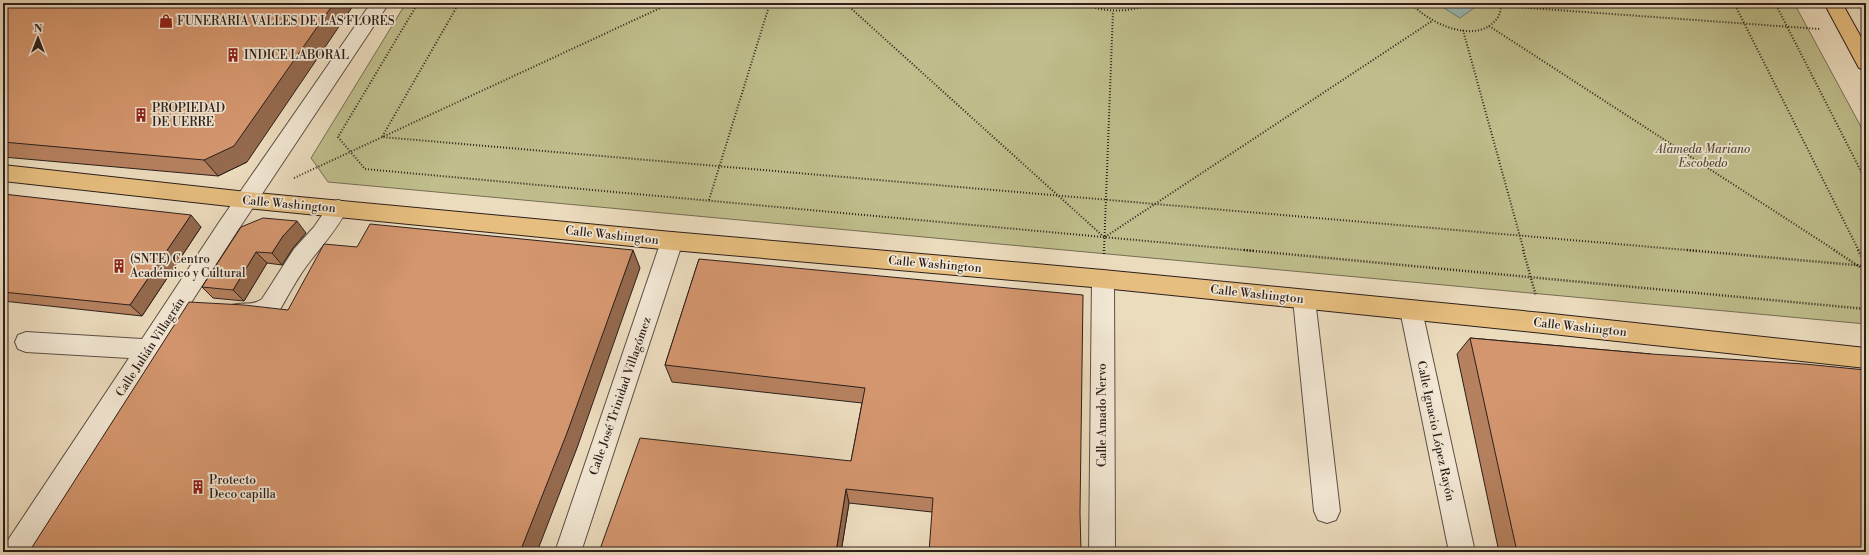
<svg xmlns="http://www.w3.org/2000/svg" width="1869" height="555" font-family="'Libre Bodoni',serif">
<style>
.green{fill:#bfbe8c;stroke:#766e54}
.water{fill:#99bab6;stroke:#6d7c78}
.lines{fill:none;stroke-linecap:round;stroke-linejoin:round}
.minor-casing{stroke:#5c4e44;stroke-width:2}
.major-casing{stroke:#2c1f1b;stroke-width:2}
.highway-casing{stroke:#2c1f1b;stroke-width:2}
.path-far1{stroke:#2c1f1b;stroke-width:2;stroke-dasharray:1 2;stroke-linecap:butt}
.path{stroke:#2c1f1b;stroke-width:2.5;stroke-dasharray:1 2;stroke-linecap:butt}
.minor{fill:#f3e8d5;fill-rule:evenodd}
.major{fill:#e6be7f;fill-rule:evenodd}
.highway{fill:#e6be7f;fill-rule:evenodd}
.wall{fill:#b6815f;stroke:#2c1f1b}
.shaded-wall{fill:#94694d;stroke:#2c1f1b}
.building{fill:#d4966e;stroke:#2c1f1b}
.labels{text-anchor:middle;stroke-width:3.5;stroke-linejoin:round;paint-order:stroke}
.poi-label{font-size:12px;fill:#2c1f1b;stroke:#f3e8d5;text-anchor:start}
.park-label{font-size:12px;font-style:italic;fill:#584f3d;stroke:#f3e8d5}
.street-label{font-size:12px;fill:#2c1f1b;stroke:#f3e8d5}
</style>
<rect width="100%" height="100%" fill="#ecdcbe"/>
<filter id="stains"><feTurbulence type="fractalNoise" baseFrequency=".005" numOctaves="4"/><feColorMatrix values="0 0 0 0 .2 0 0 0 0 .09 0 0 0 0 .02 0 0 0 .5 -.17"/></filter>
<radialGradient id="worn" r=".72"><stop offset=".6" stop-color="#630" stop-opacity="0"/><stop offset="1" stop-color="#630" stop-opacity=".3"/></radialGradient>
<path class="green" d="M406,3H1794L1866,136V324L328,182L311,158Z"/>
<path class="water" d="M1436,3H1481L1460,18Z"/>
<g class="lines">
<defs>
<path id="minor" d="M371,3H389L236,233L30,552H3L6,543L129,358L26,352L18,349L15,342L18,335L26,332L142,339L220,221Z
M338,200L345,202L348,208C337,229 325,242 311,260C298,276 288,296 278,313C264,323 248,324 232,319L229,312L232,305C242,302 253,306 262,299L294,249L314,227L331,202Z
M672,232L680,235L683,241L581,552H555L661,241L664,235Z
M1103,270L1111,273L1114,279L1115,552H1089L1092,279L1095,273Z
M1304,290L1312,292L1315,299L1340,511L1336,520L1327,523L1318,520L1314,511L1293,299L1296,292Z
M1411,301L1419,303L1422,310L1475,552H1449L1400,310L1403,303Z"/>
<path id="major" d="M3,165L247,192L672,232L1103,270L1543,313L1866,348V368L1543,333L1103,288L672,250L247,208L3,181Z"/>
<path id="highway" d="M1824,3H1842L1866,46V70L1859,68Z"/>
</defs>
<use href="#minor" class="minor-casing"/>
<use href="#major" class="major-casing"/>
<use href="#highway" class="highway-casing"/>
<path class="path-far1" d="M418,3L338,137L365,169L1255,251
M459,3L382,137L1698,251
M845,3L1104,237
M1081,3C1105,13 1129,13 1153,3
M1411,3C1427,22 1472,44 1494,22C1499,17 1502,11 1500,3
M1734,3L1859,251
M1775,3L1866,181
M1501,6L1820,29
M1489,26L1836,251
M1463,30L1524,251
M294,178L671,3
M709,200L770,3
M1105,237L1432,21
M1104,251L1113,11"/>
<path class="path" d="M1244,250L1866,309
M1523,250L1536,296
M1687,250L1866,266
M1834,250L1866,271
M1858,250L1866,266
M1104,254V250"/>
<use href="#minor" class="minor"/>
<use href="#major" class="major"/>
<use href="#highway" class="highway"/>
</g>
<path class="wall" d="M3,3L247,162L218,176L3,157Z
M3,194L201,227L142,316L3,301Z
M241,227L306,233L293,248L282,265L267,263L244,301L213,298L202,287Z
M699,259L1080,513L932,512L849,503L841,552H599L851,461L862,403L672,382L665,365Z
M1470,338L1651,354L1866,552H1499L1457,354Z"/>
<path class="shaded-wall" d="M334,3H355L247,162L218,176L204,160Z
M191,215L201,227L142,316L130,305Z
M297,221L306,233L293,248L282,265L272,253L283,236Z
M633,250L640,268L577,448L537,552H520Z
M256,252L267,263L244,301L233,290Z
M846,489L849,503L841,552H836Z"/>
<path class="building" d="M3,3H334L234,146L204,160L3,142Z
M3,194L12,195L191,215L130,305L3,292Z
M263,218L297,221L283,236L272,253L256,252L233,290L202,287L241,227Z
M370,224L633,250L567,433L520,552H29L189,302L244,305L288,310L324,244L357,247Z
M699,259L1083,295L1080,513L1081,552H929L933,498L846,489L836,552H837H599L640,438L851,461L865,388L665,365Z
M1470,338L1651,354L1804,364L1866,370V552H1517Z"/>
<defs>
<symbol id="shop-bare" viewBox="-9 -9 18 18"><path d="M-5-2.5h2.3a2.7 3.5 0 0 1 5.4 0H5L5.5 6h-11ZM-1.5-2.5h3a1.5 2.3 0 0 0-3 0Z" fill="#8f2418" stroke="#f3e8d5" stroke-width="2.5" paint-order="stroke"/></symbol>
<symbol id="building-bare" viewBox="-9 -9 18 18"><path d="M-4-6H4V6H1V3H-1V6H-4ZM-2.5-4.3h1.7v1.8h-1.7ZM.8-4.3h1.7v1.8H.8ZM-2.5-1h1.7V.8h-1.7ZM.8-1h1.7V.8H.8Z" fill="#8f2418" stroke="#f3e8d5" stroke-width="2.5" paint-order="stroke"/></symbol>
</defs>
<g fill-rule="evenodd">
<use href="#shop-bare" x="156" y="11" width="20" height="20"/>
<use href="#building-bare" x="223" y="45" width="20" height="20"/>
<use href="#building-bare" x="131" y="105" width="20" height="20"/>
<use href="#building-bare" x="109" y="256" width="20" height="20"/>
<use href="#building-bare" x="188" y="477" width="20" height="20"/>
</g>
<g class="labels">
<g class="poi-label">
<text x="177" y="25">FUNERARIA VALLES DE LAS FLORES</text>
<text x="244" y="59">INDICE LABORAL</text>
<text x="152" y="112">PROPIEDAD<tspan x="152" dy="14">DE UERRE</tspan></text>
<text x="130" y="263">(SNTE) Centro<tspan x="130" dy="14">Académico y Cultural</tspan></text>
<text x="209" y="484">Protecto<tspan x="209" dy="14">Deco capilla</tspan></text>
</g>
<g class="park-label">
<text x="1703" y="153">Alameda Mariano<tspan x="1703" dy="14">Escobedo</tspan></text>
</g>
<g class="street-label">
<text transform="translate(289 204) rotate(5)" y="4">Calle Washington</text>
<text transform="translate(612 235) rotate(6)" y="4">Calle Washington</text>
<text transform="translate(935 264) rotate(5)" y="4">Calle Washington</text>
<text transform="translate(1257 294) rotate(6)" y="4">Calle Washington</text>
<text transform="translate(1580 327) rotate(6)" y="4">Calle Washington</text>
<text transform="translate(150 347) rotate(-57)" y="4">Calle Julián Villagrán</text>
<text transform="translate(620 396) rotate(-71)" y="4">Calle José Trinidad Villagómez</text>
<text transform="translate(1102 415) rotate(-90)" y="4">Calle Amado Nervo</text>
<text transform="translate(1436 431) rotate(78)" y="4">Calle Ignacio López Rayón</text>
</g>
</g>
<rect width="1869" height="555" fill="none" stroke="#ecdcbe" stroke-width="16"/>
<rect x="4" y="4" width="1861" height="547" fill="none" stroke="#2c1f1b" stroke-width="2"/>
<rect x="8" y="8" width="1853" height="539" fill="none" stroke="#2c1f1b"/>
<g transform="translate(38 38)" stroke="#f3e8d5" stroke-width="3" paint-order="stroke">
<path d="M0-3L7 15L0 10L-7 15Z" fill="#2c1f1b"/>
<text y="-6" font-size="11" font-weight="bold" text-anchor="middle" fill="#2c1f1b">N</text>
</g>
<rect width="100%" height="100%" filter="url(#stains)"/>
<rect width="100%" height="100%" fill="url(#worn)"/>
</svg>
